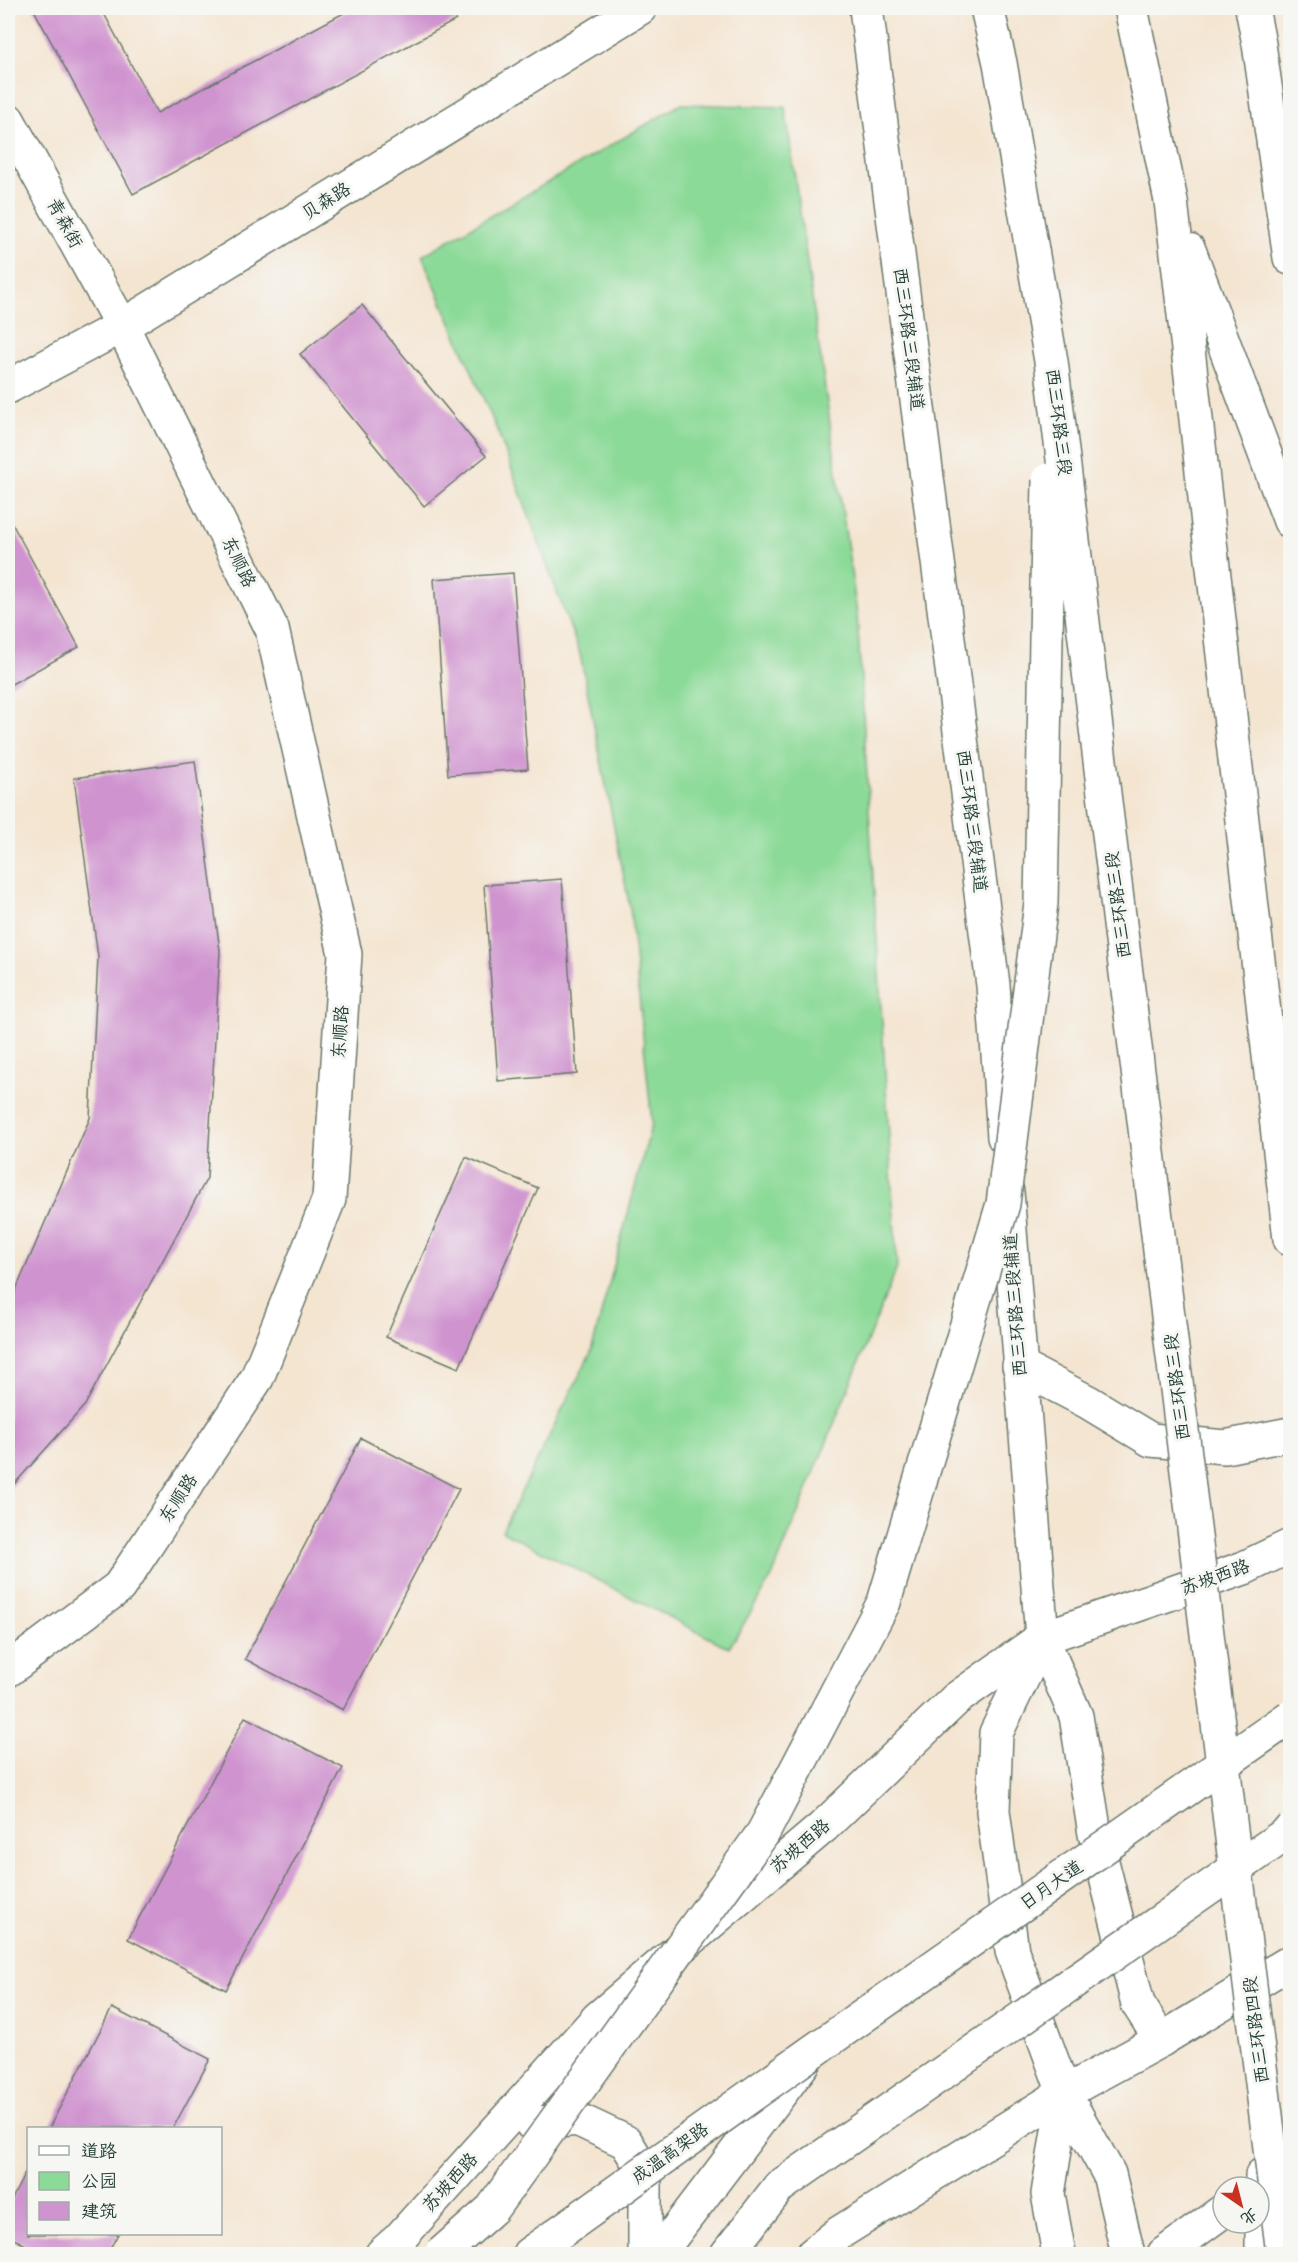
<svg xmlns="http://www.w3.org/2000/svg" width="1298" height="2262" font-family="'Balsamiq Sans','LXGW WenKai TC',sans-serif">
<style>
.green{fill:#8cda98;stroke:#568c66;stroke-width:1.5}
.building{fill:#cf93cf}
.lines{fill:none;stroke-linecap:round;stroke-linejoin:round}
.street-casing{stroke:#6a786b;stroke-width:36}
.secondary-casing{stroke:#6a786b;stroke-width:36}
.primary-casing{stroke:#6a786b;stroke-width:36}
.highway-casing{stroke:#6a786b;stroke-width:36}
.street{stroke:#fff;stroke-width:33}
.secondary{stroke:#fff;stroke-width:33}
.primary{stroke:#fff;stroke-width:33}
.highway{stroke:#fff;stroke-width:33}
.highway-bridge-casing{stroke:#6a786b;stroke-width:36;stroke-linecap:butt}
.highway-bridge{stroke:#fff;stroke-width:33}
.labels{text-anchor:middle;stroke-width:6;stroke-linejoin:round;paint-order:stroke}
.street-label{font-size:18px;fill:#1f3d34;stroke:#f6f6f2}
</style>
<rect width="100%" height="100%" fill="#f6f6f2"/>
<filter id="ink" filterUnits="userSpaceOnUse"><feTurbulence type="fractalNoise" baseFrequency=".0167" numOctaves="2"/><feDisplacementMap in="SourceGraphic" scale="12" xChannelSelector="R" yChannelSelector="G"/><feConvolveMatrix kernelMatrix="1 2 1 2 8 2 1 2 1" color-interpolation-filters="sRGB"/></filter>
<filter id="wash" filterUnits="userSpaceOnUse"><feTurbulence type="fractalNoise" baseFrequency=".008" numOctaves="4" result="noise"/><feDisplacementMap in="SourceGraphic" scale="24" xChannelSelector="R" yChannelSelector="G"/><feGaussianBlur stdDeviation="1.35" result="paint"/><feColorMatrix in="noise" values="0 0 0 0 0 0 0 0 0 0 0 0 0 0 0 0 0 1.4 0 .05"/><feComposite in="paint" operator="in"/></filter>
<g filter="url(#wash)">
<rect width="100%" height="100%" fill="#f4e5d1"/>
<path class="green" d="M681,104L785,107L857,614L897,1268L772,1577L729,1648L502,1531L591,1352L652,1123L630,908L580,654L498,432L422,256Z"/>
<g id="blocks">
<path class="building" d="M33,8H101L157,113L353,8H450L456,20L133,194Z
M362,305L486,456L424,506L300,354Z
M8,516L79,647L8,686Z
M513,573L528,769L448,775L434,579Z
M195,761L220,951L207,1178L85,1405L8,1491V1308L90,1118L98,957L74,778Z
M562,879L577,1074L498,1081L484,885Z
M466,1157L538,1188L459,1368L386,1337Z
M361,1438L459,1489L343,1710L245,1659Z
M245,1717L343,1768L226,1990L128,1939Z
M112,2008L210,2059L173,2128H49Z
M28,2167V2234H118L107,2254H43L8,2236V2207Z"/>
</g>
</g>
<g filter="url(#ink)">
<use href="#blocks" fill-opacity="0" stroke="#6a786b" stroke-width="1.5"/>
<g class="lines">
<defs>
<path id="street" d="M8,120L122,326L272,629L345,954L329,1199L257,1378L119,1587L8,1670
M8,387L122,326L640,8"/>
<path id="secondary" d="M866,8L993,985L1004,1137
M1252,8L1259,44L1290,258
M1007,1192L1042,1638L1076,1716L1095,1834L1138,2004L1161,2040
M1019,1366L1088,1402L1151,1440L1225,1447L1290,1434
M1042,1638L996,1733L993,1811L1012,1951L1064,2093L1109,2174L1128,2254
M1059,2254L1048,2194L1064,2093"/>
<path id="primary" d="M532,2124L577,2119L626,2142L645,2173V2254
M382,2254L398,2240L598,2018L823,1827L956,1699L1042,1638L1244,1568L1290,1546
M813,2254L839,2233L1064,2093L1161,2040L1290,1962"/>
<path id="highway" d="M1131,8L1171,201L1290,1239
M1189,250L1290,521
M529,2254L549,2240
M663,2254L666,2244L805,2061
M727,2254L779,2187
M1164,2254L1223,2211
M1262,2254V2175"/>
</defs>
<use href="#street" class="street-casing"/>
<use href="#secondary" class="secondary-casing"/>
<use href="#primary" class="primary-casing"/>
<use href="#highway" class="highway-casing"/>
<use href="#street" class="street"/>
<use href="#secondary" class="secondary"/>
<use href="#primary" class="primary"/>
<use href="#highway" class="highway"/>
<defs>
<path id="highway-bridge" d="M987,8L1000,63L1051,361L1283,2254
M779,2187L1290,1831
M549,2240L812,2052L1290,1717
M441,2254L492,2209L763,1833L884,1602L1003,1204L1041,903L1049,480"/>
</defs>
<use href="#highway-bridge" class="highway-bridge-casing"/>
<use href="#highway-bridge" class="highway-bridge"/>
</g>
</g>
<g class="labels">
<g class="street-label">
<text transform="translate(326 201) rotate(-32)" y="6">贝森路</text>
<text transform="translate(65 223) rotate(61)" y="6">青森街</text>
<text transform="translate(909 339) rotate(83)" y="6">西三环路三段辅道</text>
<text transform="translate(1059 422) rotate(83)" y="6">西三环路三段</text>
<text transform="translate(239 562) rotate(64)" y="6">东顺路</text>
<text transform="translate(972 821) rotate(83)" y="6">西三环路三段辅道</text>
<text transform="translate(1118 905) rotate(-97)" y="6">西三环路三段</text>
<text transform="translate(340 1032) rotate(-86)" y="6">东顺路</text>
<text transform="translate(1015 1305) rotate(-94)" y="6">西三环路三段辅道</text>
<text transform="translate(1177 1387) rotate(-97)" y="6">西三环路三段</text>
<text transform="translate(178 1498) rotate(-57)" y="6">东顺路</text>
<text transform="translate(1215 1577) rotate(-20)" y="6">苏坡西路</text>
<text transform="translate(800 1846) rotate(-41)" y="6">苏坡西路</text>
<text transform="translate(1051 1885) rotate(-35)" y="6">日月大道</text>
<text transform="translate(1256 2030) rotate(-97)" y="6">西三环路四段</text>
<text transform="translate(670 2153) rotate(-36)" y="6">成温高架路</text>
<text transform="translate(450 2182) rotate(-48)" y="6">苏坡西路</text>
</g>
</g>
<rect width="1298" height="2262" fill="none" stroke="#f6f6f2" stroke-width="30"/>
<rect x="27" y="2127" width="195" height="108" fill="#f6f6f2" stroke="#a0aca6" stroke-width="1.5"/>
<rect x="39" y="2146" width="30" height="9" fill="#ffffff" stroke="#a0aca6" stroke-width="1.5"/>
<text x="81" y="2157" font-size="18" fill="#1f3d34">道路</text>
<rect x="39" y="2172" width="30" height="18" fill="#8cda98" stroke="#a0aca6" stroke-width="1.5"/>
<text x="81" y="2187" font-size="18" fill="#1f3d34">公园</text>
<rect x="39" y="2202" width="30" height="18" fill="#cf93cf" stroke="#a0aca6" stroke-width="1.5"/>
<text x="81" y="2217" font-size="18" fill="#1f3d34">建筑</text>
<g transform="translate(1241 2205) rotate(145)"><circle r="28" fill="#f6f6f2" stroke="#a0aca6" stroke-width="1.5"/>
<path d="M0-4.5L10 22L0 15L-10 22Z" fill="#c8321e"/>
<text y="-9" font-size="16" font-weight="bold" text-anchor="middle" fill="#1f3d34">北</text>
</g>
</svg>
